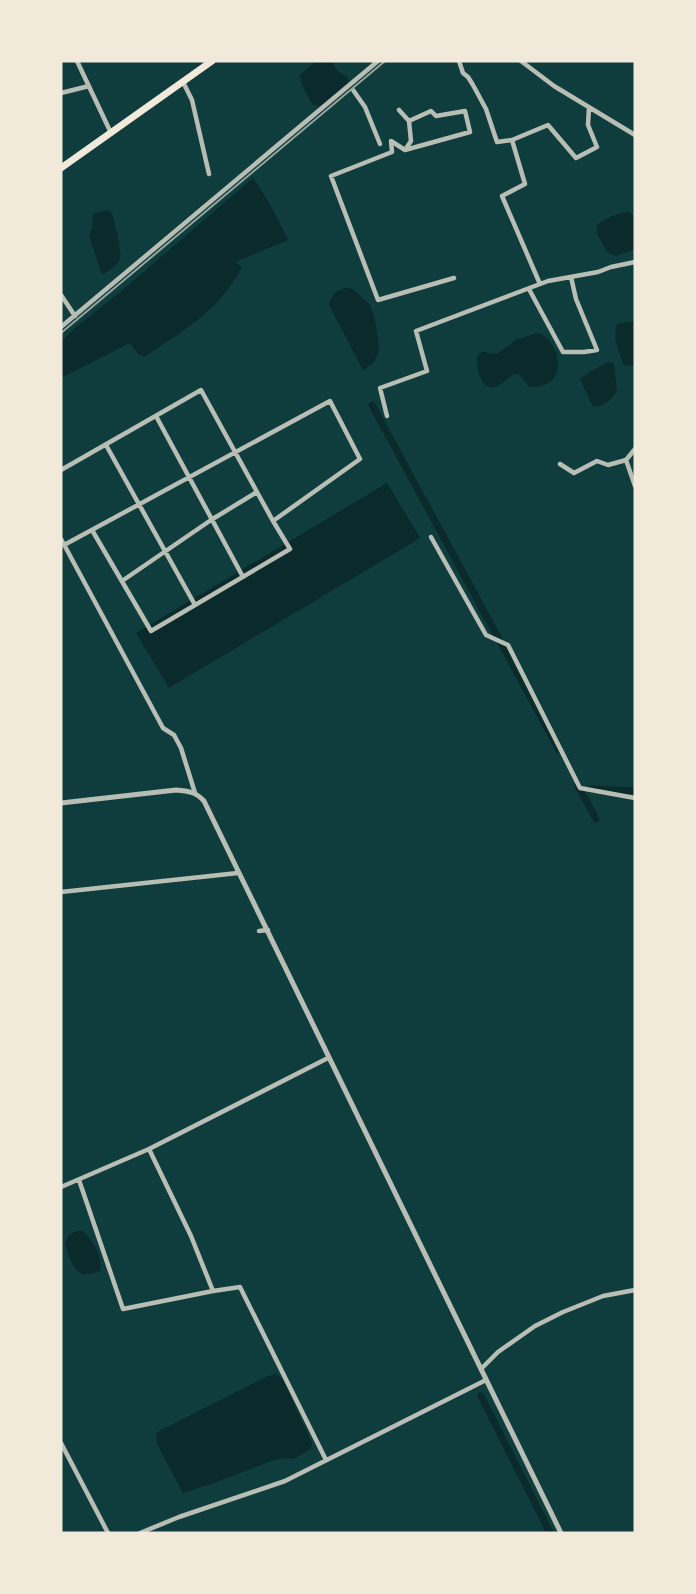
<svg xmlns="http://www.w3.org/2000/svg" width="696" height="1594" font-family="'IBM Plex Sans',sans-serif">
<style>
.water{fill:#0a2a2b}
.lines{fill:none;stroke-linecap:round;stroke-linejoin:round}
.canal{stroke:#0a2a2b;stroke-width:7}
.minor{stroke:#b8beb3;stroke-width:4.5}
.tertiary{stroke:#b8beb3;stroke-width:5}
.trunk{stroke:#f1e9da;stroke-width:7}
.rail{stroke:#97a49c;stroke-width:2}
</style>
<rect width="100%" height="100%" fill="#0f3d3e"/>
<path class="water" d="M316,61H333C334,70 340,73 347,76L349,82L344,89L322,106L313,105C308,98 300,83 300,75Z
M253,178C267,198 278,218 288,240L235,262L242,267C219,311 183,331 144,357L138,354L130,343L61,378V342L76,327L119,293Z
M109,210L112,213C114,223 124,253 119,261C117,266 109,270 104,274L101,273L89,235L92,228L93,213Z
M628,212L635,216V249L616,256L608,253L597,234V225C606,218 617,213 628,212Z
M346,288L353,289L370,305L374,316L379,344L378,354L374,362L364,370H363L329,305C333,294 334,291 346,288Z
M635,321V365L624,366C619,352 612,339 617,324Z
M537,333C558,337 568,377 544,385C539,387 534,387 529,387L519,374C511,374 508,379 502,383C486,395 479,379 477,365C476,359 476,355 482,352L497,354L516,340Z
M608,362L614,363L617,391C611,400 606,406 593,407L580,379L591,371Z
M387,483L420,538L169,688L136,633Z
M77,1231H83C93,1241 103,1256 100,1271C95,1272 89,1275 84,1274C73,1273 68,1253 65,1244L68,1236Z
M277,1374L283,1380L312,1443L311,1449L294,1459L286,1458L277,1459L208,1485L183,1493L157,1444L156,1437L157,1432L268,1376Z"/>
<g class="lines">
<path class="canal" d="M372,405L559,750
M577,784L596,819
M590,789L635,791
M481,1396L550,1533"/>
<path class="minor" d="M77,61L111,133
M459,61L463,73L468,77L473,85L486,109L497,142L512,140L525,184L502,196L540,284
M521,61L554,86L635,135
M183,82L192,100L209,174
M353,90L365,107L380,144
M61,93L89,86
M399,110L409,121L431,111L436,116L465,111L470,132L405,150L391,141L392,152L331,176L378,300L454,278
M512,140L548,125L576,158L597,147L588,125L589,107
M405,150L411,141L409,121
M530,291L563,352H584L597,350L576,299L571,277
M61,295L75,316
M61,327L378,61
M156,416L243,577
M387,416L380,388L427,371L416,331L548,281L598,272L611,267L635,262
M106,445L195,605
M635,449L626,460L635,486
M560,464L574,473L597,461L608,465L626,460
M61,470L201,390L257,492L211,520L122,581
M257,492L273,521
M431,537L486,635L508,645L580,788L635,798
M61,539L163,728L174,735L181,748L195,793
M64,545L330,401L360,459L273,521L290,549L151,631L92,530
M61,892L238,873
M259,931L268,930
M79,1180L123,1309L213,1291
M61,1187L149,1149
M481,1369L498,1352L535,1326L563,1312L603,1296L635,1290
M61,1443L108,1533
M326,1460L240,1287L213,1291L191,1236L149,1149L328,1058
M140,1533L179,1517L285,1481L486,1380"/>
<path class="tertiary" d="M61,803L176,790C188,791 196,792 204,801L561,1533"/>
<path class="trunk" d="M61,168L212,61"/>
<path class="rail" d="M61,333L385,61"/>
</g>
<rect width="696" height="1594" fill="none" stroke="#f1e9da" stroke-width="125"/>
</svg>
